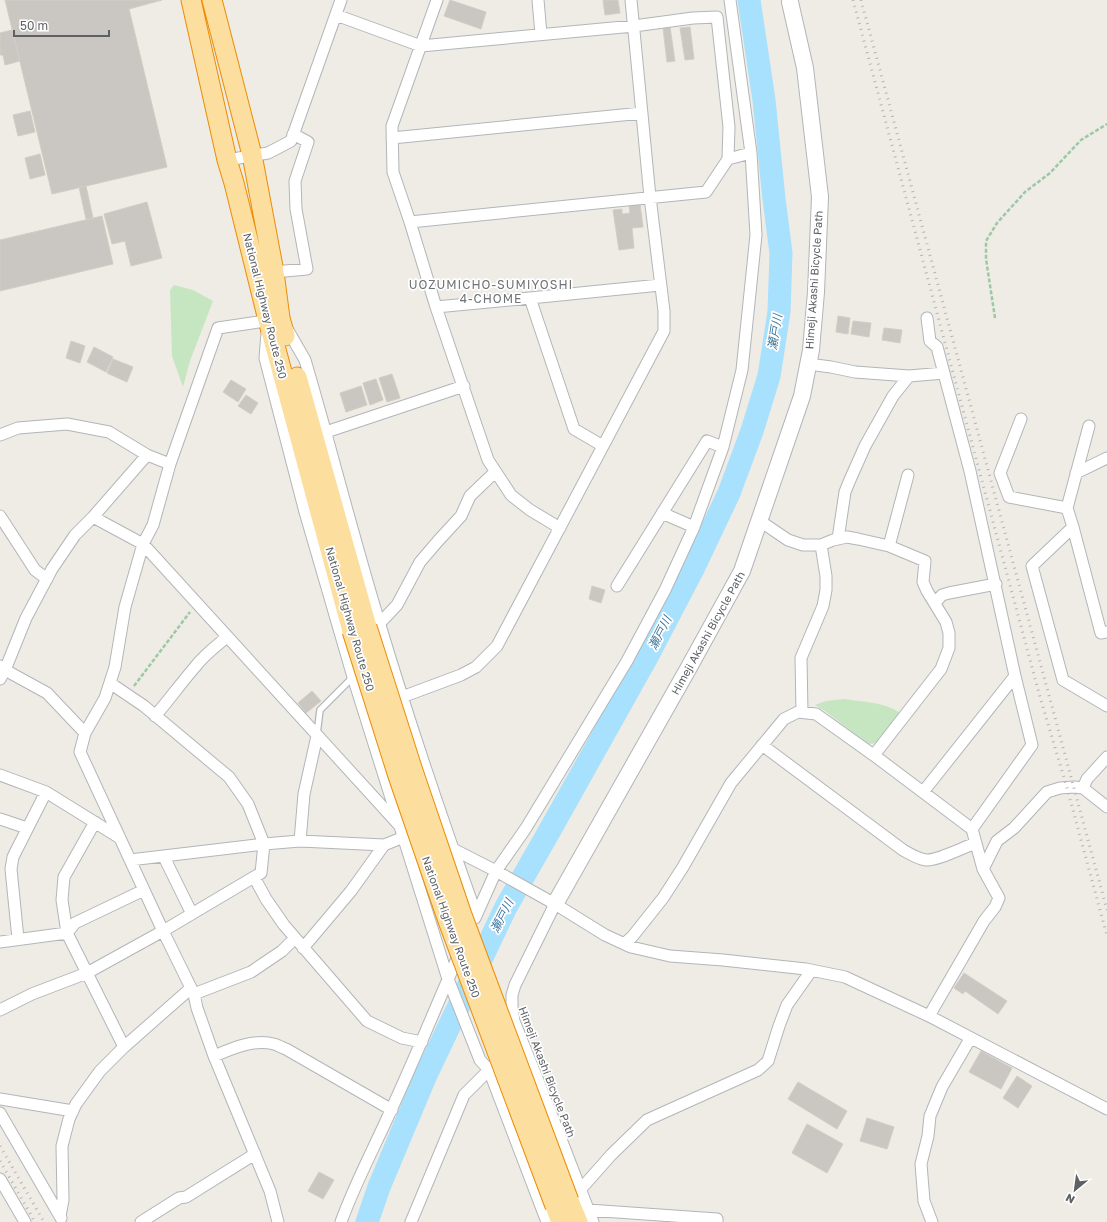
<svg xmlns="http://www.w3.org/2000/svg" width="1107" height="1222" font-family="'Golos Text','Noto Sans JP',sans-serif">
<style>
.green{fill:#c6e6c2}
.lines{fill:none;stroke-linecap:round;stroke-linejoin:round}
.river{stroke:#a7e1fd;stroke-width:23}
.building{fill:#cac6c1;stroke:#d3cdc3}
.service-casing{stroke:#b2b6b9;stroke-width:8}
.minor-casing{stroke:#b2b6b9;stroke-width:13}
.secondary-casing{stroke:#b1b5b9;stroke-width:18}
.trunk-casing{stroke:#ed8c06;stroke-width:21}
.path{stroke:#9cc9a4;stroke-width:2.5;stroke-dasharray:4 2;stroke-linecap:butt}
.service{stroke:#fff;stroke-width:5.5}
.minor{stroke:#fff;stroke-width:11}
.secondary{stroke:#fff;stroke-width:16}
.trunk{stroke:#fcde9e;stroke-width:19}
.rail{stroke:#b3b4b5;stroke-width:3;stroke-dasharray:1 5;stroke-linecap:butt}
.trunk-bridge-casing{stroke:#ed8c06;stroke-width:21;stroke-linecap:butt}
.trunk-bridge{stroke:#fcde9e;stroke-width:19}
.labels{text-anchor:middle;stroke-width:3.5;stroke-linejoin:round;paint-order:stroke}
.street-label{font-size:11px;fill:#5d6165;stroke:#fff}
.neighbourhood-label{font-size:12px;letter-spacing:1px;fill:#6e7377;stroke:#fff}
.water-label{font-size:12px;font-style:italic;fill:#3e779e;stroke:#fff}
</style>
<rect width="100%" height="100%" fill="#efebe5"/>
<path class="green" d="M174,285L193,290L213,301L190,361L183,387L172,356L170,290Z
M844,699C863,702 885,702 900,713L878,743L868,744L825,711L815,705L826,701Z"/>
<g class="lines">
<path class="river" d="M367,1222L379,1187L425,1077L506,907L550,830L647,657L693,569L729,493L752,431L769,376L779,312L781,253L774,199L764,100L749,0"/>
</g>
<path class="building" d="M5,0H162L129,9L167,167L52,194Z
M450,0L486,12L481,29L444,16Z
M603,0H618L620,13L605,15Z
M670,27L675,61L667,62L663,28Z
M690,27L694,59L685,60L680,28Z
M12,30L20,61L5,65L3,55H0V33Z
M30,111L35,132L18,136L13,115Z
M40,154L45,175L30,179L25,158Z
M86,186L93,218L86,219L79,187Z
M147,202L162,258L131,266L125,241L112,244L104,214Z
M640,204L643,227L632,228L634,248L619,250L613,210L622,209V214L630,213L629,206Z
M102,216L113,264L0,291V240Z
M838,316L850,318L848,334L836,332Z
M853,321L871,323L869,337L851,334Z
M884,328L902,330L900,343L882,340Z
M71,341L85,346L80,363L66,358Z
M94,347L113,357L106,372L87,362Z
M113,359L133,367L127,382L107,373Z
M392,374L400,398L387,402L379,378Z
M376,379L383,400L370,405L363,383Z
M231,380L246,389L238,402L223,392Z
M361,386L367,405L346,412L340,393Z
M246,395L258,403L251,414L238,406Z
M592,586L605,590L601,603L589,599Z
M312,691L321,701L306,713L298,703Z
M964,973L1007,1001L998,1014L965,991L963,994L954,988Z
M981,1051L1012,1068L1001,1089L969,1072Z
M1017,1076L1032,1086L1018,1108L1003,1098Z
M798,1082L847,1111L837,1129L788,1099Z
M867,1118L894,1127L887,1149L860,1141Z
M807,1124L843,1144L827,1173L792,1153Z
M319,1172L334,1180L323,1199L308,1191Z"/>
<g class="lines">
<defs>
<path id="service" d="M317,734L320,710L353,677"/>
<path id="minor" d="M437,0L392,126L393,172L410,222L436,307L488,460L511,495L530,510L560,528
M538,0L541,34
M336,15L421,46L634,26L693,18L717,17L729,127L728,159L706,192L410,222
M392,138L642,113
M728,159L751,153
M227,160L268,153L291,141L341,0
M274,272L307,269L296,209L295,181L308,142L293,134
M530,298L574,429L603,446
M436,307L530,298L660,285
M927,318L930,341L937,347L970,471L1015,676L1032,745L972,829
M272,320L218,328L170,464L153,525L143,544L125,607L115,667L105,698L85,733L80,752L163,931L194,994L197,1008L214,1056L270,1191L278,1222
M286,327L305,360C331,448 353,537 380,625C409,722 442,819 476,914
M267,333L265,358L305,512L353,677L448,979L480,1060L489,1070L547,1222
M808,364L831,367L855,372L909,376L944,373
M1021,419L1000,473L1009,497L1067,508
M1089,426L1067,508L1073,527L1101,633L1107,632
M326,432L464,386
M0,435L18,428L67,424L109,432L147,455L170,464
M1076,473L1107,458
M662,513L694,527
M0,516L35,570L47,579
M93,517L147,455
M760,521L788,540L803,545H821L833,540L847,537L858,539L889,546L925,561L923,582L927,591L946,622L949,633V648L941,669L874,755
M1073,527L1032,566L1063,680L1107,706
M838,539L845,492L849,482L865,446L893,396L909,376
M889,546L908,475
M617,586L707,441L723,447
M935,603L942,595L949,593L996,584
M376,629L379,624L397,605L420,562L438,541L461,516L470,496L495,472
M0,666L5,670L47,693L85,733
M0,679L5,670L26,618L52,569L75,535L93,517L143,544L400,826L408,827L419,833
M110,683L144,706L229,777L248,804L264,844L130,860
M402,697L461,675L476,667L497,646L664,331V311L650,197L631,0
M802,712L801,658L823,606L826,590V576L821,545
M155,716C169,700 181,683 195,667C204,655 216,646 227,637
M762,745L903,850C910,854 918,859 926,860C937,861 964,847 976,843
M0,775L46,792L120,838
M1083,788L1107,807
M923,792L1015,676
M0,819L27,828
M95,822L64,877L62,900L67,933L124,1047
M300,841L304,794L317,736
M451,848L496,871L555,904L605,935L631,947L670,956L723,960L806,969L845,977L929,1016L1107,1109
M164,857L192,914
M983,869L997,841L1014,828L1047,792L1060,788L1074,787L1083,788L1087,779L1107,757
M254,877L266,899L284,925L367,1021L402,1038L422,1042
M555,904L515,985L512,995V1008L514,1021L547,1103L593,1222
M475,918L496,871L526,828L627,661L665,590L694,527L723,447L742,370L756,235L751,153L730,0
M18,939L11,869L13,857L16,851L46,792
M0,942L67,933L75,923L144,890
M624,944L632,937L663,898L683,867L731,783L784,719L798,712L816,714L879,759L972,829L983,869L999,898L995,907L984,921L929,1016
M303,948L351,891L384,845
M194,994L251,972L282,951L295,938
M0,1010L32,994L87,973L163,931L254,877L261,873L264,844L300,841L384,845L404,837
M214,1056C233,1048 253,1039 274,1044C278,1045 282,1048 286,1049L392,1110
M0,1099L73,1111
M0,1113L61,1218
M0,1179L25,1222
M580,1190L611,1155L647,1120L758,1070L768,1061L779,1026L787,1005L811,971
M588,1210L717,1219V1222
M60,1216L63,1200L62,1146L69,1119L76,1104L100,1071L124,1047L191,988
M141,1222L179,1198L186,1197L255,1154
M341,1222C355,1183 375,1146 392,1108C416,1056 437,1004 460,952
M411,1222L464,1095L493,1066
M932,1222L924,1201L921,1164L928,1136L930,1116L942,1087L970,1039"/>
<path id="secondary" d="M555,904L688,669L742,571L802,396L811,350L816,292L820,197L805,68L790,2"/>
<path id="trunk" d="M191,0L227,160L234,183L268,320L352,631
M212,0L252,155L274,272L280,318L285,336
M297,377L367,627
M569,1201L578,1222
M555,1206L561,1222"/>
</defs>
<use href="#service" class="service-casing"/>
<use href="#minor" class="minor-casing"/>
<use href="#secondary" class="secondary-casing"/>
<use href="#trunk" class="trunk-casing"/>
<path class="path" d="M995,318L986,259V241L997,223L1025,192L1050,173L1081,140L1107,124
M134,686L190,612"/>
<use href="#service" class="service"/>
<use href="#minor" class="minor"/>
<use href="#secondary" class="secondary"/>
<use href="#trunk" class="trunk"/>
<path class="rail" d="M853,0L1040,697L1067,788L1107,936
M861,0L1107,910
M0,1146L44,1222
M0,1161L35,1222"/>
<defs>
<path id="trunk-bridge" d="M367,627L413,771L462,915L569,1201
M352,631L398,776L448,921L555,1206"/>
</defs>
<use href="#trunk-bridge" class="trunk-bridge-casing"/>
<use href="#trunk-bridge" class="trunk-bridge"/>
</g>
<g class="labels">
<g class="street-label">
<text transform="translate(814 280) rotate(-86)" y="4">Himeji Akashi Bicycle Path</text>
<text transform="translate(265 306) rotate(76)" y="4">National Highway Route 250</text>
<text transform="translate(350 619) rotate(74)" y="4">National Highway Route 250</text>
<text transform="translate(708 633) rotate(-61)" y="4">Himeji Akashi Bicycle Path</text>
<text transform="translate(451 927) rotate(70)" y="4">National Highway Route 250</text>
<text transform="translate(547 1072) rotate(69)" y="4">Himeji Akashi Bicycle Path</text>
</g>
<g class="neighbourhood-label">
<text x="491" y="289">UOZUMICHO-SUMIYOSHI<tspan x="491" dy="14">4-CHOME</tspan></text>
</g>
<g class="water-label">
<text transform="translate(775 332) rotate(-81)" y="4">瀬戸川</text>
<text transform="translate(660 633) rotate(-63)" y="4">瀬戸川</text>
<text transform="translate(502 916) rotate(-63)" y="4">瀬戸川</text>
</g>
</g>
<g transform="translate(1075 1190) rotate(209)" stroke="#ffffff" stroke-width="3" paint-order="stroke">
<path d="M0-3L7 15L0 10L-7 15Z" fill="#5d6165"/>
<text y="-6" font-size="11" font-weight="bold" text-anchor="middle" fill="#5d6165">N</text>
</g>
<path d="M14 30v6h95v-6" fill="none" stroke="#5d6165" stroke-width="2"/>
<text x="20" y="30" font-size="12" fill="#5d6165" stroke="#ffffff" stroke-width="3" paint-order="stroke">50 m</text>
</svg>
